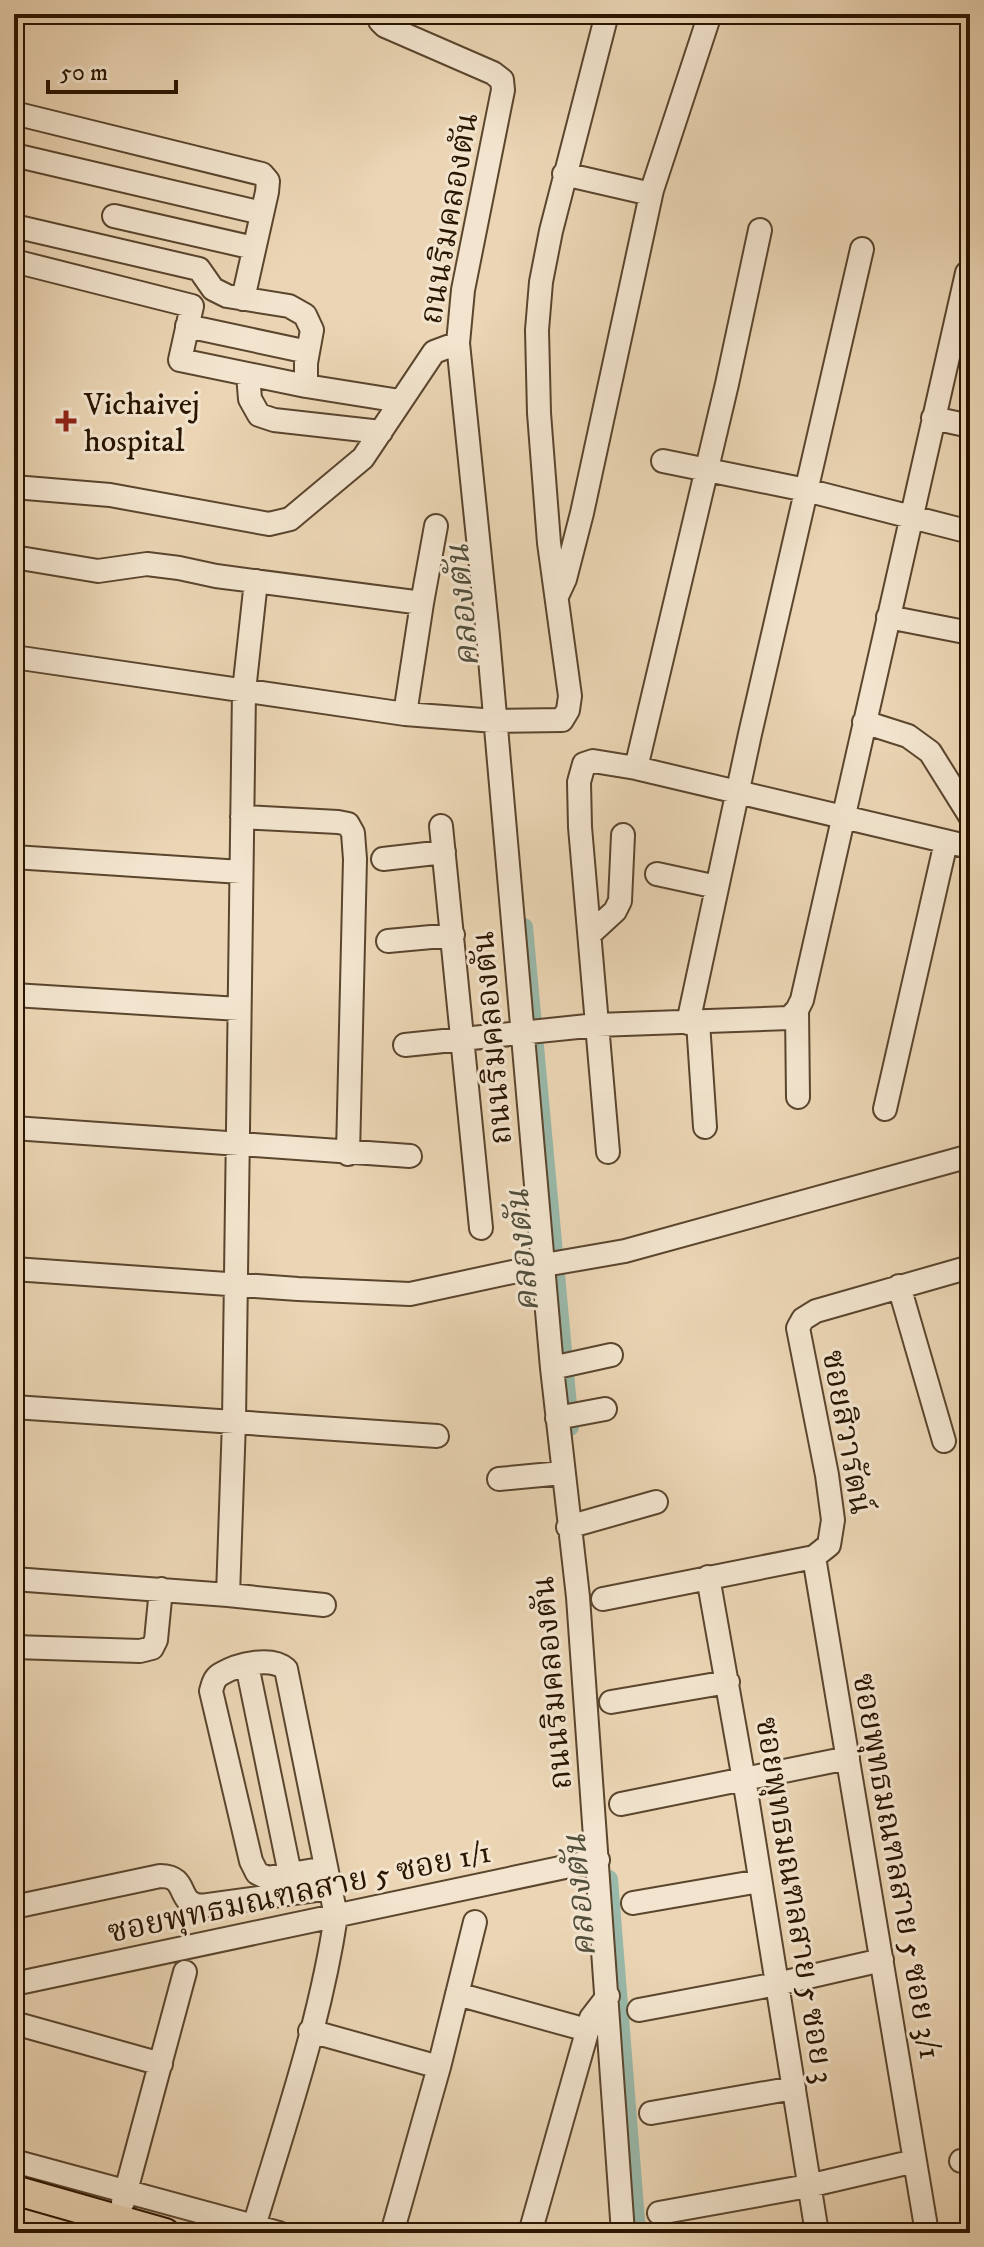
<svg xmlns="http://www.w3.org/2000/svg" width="984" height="2247" font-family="'IM FELL DW Pica','Noto Serif Thai',serif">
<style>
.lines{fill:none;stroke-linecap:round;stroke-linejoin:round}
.canal{stroke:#99b9aa;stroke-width:18}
.minor-casing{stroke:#5a452d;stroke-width:26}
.major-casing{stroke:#2a1500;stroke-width:32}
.minor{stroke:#f2e4ce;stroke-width:22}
.major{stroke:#ebd5b4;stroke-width:28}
.poi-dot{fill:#8f2418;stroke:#f2e4ce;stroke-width:3}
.labels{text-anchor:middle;stroke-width:6;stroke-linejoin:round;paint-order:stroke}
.street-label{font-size:32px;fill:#2a1500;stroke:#f2e4ce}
.poi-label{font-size:32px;fill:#2a1500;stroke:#f2e4ce;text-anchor:start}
.water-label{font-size:34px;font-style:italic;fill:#514e3c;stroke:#f2e4ce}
</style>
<rect width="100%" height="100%" fill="#ebd5b4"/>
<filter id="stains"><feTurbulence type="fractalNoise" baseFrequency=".0025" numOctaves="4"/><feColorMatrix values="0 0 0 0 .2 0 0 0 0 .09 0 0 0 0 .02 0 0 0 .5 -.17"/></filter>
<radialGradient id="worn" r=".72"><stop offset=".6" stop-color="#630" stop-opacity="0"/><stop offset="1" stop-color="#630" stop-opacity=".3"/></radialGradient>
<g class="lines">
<path class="canal" d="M524,927L570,1427
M609,1879L637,2233"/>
<defs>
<path id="minor" d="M379,14L380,21L385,26L493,73L502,80L503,90L463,290L458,343L488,636L552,1368L578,1597L623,2233
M14,113L262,174L268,181L267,192L243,299
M14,155L262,213
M564,174L651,194
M114,216L254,248
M14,226L199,269L213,289L227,296L289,306L305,315L312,330L306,363V386
M14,261L192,306L180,360L306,386L400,401
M187,326L308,352
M248,374L250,399L259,415L274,420L381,432
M933,418L970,426
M663,461L806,490L970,532
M14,487L110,495L269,524L290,519L363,458L434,352L458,343
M14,557L98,571L147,564L179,568L216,576L422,603L436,526
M558,594L565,579L582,513L652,190L710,14
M888,617L970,633
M14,657L405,714L495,721L562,720L568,710L570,696L549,543L539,413L537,330L541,282L551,231L607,14
M405,714L422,603
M864,722L908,736L930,752L970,816
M636,768L727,384L760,230
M242,817L338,822L348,824L353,833L355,859L348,1154
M441,826L481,1228
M14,857L241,872
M383,859L444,852
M657,874L717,887
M590,934L615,911L620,901L623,835
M388,941L453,935
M14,995L239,1009
M797,1010L798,1097
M698,1022L705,1127
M688,1023L750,734L862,249
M405,1045L597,1025L789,1018L797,1010L802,1000L967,273
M885,1109L946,842
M14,1128L410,1156
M608,1152L580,827L579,782L584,764L593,761L636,768L970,847
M14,1269L298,1289L410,1294L550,1264L625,1251L970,1156
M899,1286L944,1441
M552,1368L611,1355
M14,1407L437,1436
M557,1418L605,1409
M499,1479L562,1473
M568,1527L656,1502
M814,1557L927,2233
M708,1577L747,1797L817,2233
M14,1579L228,1595L324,1605
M228,1595L234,1421L244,691L256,581
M603,1599L814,1557L829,1545L833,1520L827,1475L798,1328L803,1319L816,1311L970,1267
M14,1647L140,1651L152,1648L156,1640L161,1589
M247,1665L290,1874
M611,1702L728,1682
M621,1804L848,1758
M633,1903L760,1881
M14,1907L160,1876C190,1876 175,1903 201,1906L330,1888
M14,1984L598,1860
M457,1994L587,2030
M639,2010L777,1984L882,1960
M14,2023L161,2064
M310,2031L439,2067
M651,2113L794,2088
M14,2161L279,2233
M961,2161L970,2160
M123,2202L185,1972
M659,2213L808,2186L915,2161
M252,2233C283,2129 320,2024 336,1916L286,1669C271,1656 238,1664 221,1674C214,1678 213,1684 211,1691L251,1861L257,1873L267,1878L326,1868
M392,2233L439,2067L475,1922
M530,2233L591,2018L608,1996"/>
<path id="major" d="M14,2190L165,2233"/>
</defs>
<use href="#minor" class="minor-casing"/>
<use href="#major" class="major-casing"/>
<use href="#minor" class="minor"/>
<use href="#major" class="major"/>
</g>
<path class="poi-dot" d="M62 409h8v8h8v8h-8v8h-8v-8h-8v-8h8z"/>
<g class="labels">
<g class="street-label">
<text transform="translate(448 218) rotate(-80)" y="11">ถนนริมคลองตัน</text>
<text transform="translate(491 1038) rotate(-95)" y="11">ถนนริมคลองตัน</text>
<text transform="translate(848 1432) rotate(80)" y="11">ซอยสิวารัตน์</text>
<text transform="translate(551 1683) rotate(-95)" y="11">ถนนริมคลองตัน</text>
<text transform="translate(898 1866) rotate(80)" y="11">ซอยพุทธมณฑลสาย 5 ซอย 3/1</text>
<text transform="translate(299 1891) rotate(-12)" y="11">ซอยพุทธมณฑลสาย 5 ซอย 1/1</text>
<text transform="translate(796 1900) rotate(81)" y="11">ซอยพุทธมณฑลสาย 5 ซอย 3</text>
</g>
<g class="poi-label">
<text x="84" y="414">Vichaivej<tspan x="84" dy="37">hospital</tspan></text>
</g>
<g class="water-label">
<text transform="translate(461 606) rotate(-95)" y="12">คลองตัน</text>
<text transform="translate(521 1251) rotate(-95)" y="12">คลองตัน</text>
<text transform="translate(578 1896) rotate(-95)" y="12">คลองตัน</text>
</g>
</g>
<rect width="984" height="2247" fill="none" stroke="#ebd5b4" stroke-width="48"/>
<rect x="16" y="16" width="952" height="2215" fill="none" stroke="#2a1500" stroke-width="4"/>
<rect x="24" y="24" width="936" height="2199" fill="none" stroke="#2a1500" stroke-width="2"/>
<path d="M48 80v12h128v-12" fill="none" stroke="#2a1500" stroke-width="4"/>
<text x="60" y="80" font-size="24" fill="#2a1500" stroke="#f2e4ce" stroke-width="6" paint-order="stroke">50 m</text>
<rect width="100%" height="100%" filter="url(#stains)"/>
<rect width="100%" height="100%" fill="url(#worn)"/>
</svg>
